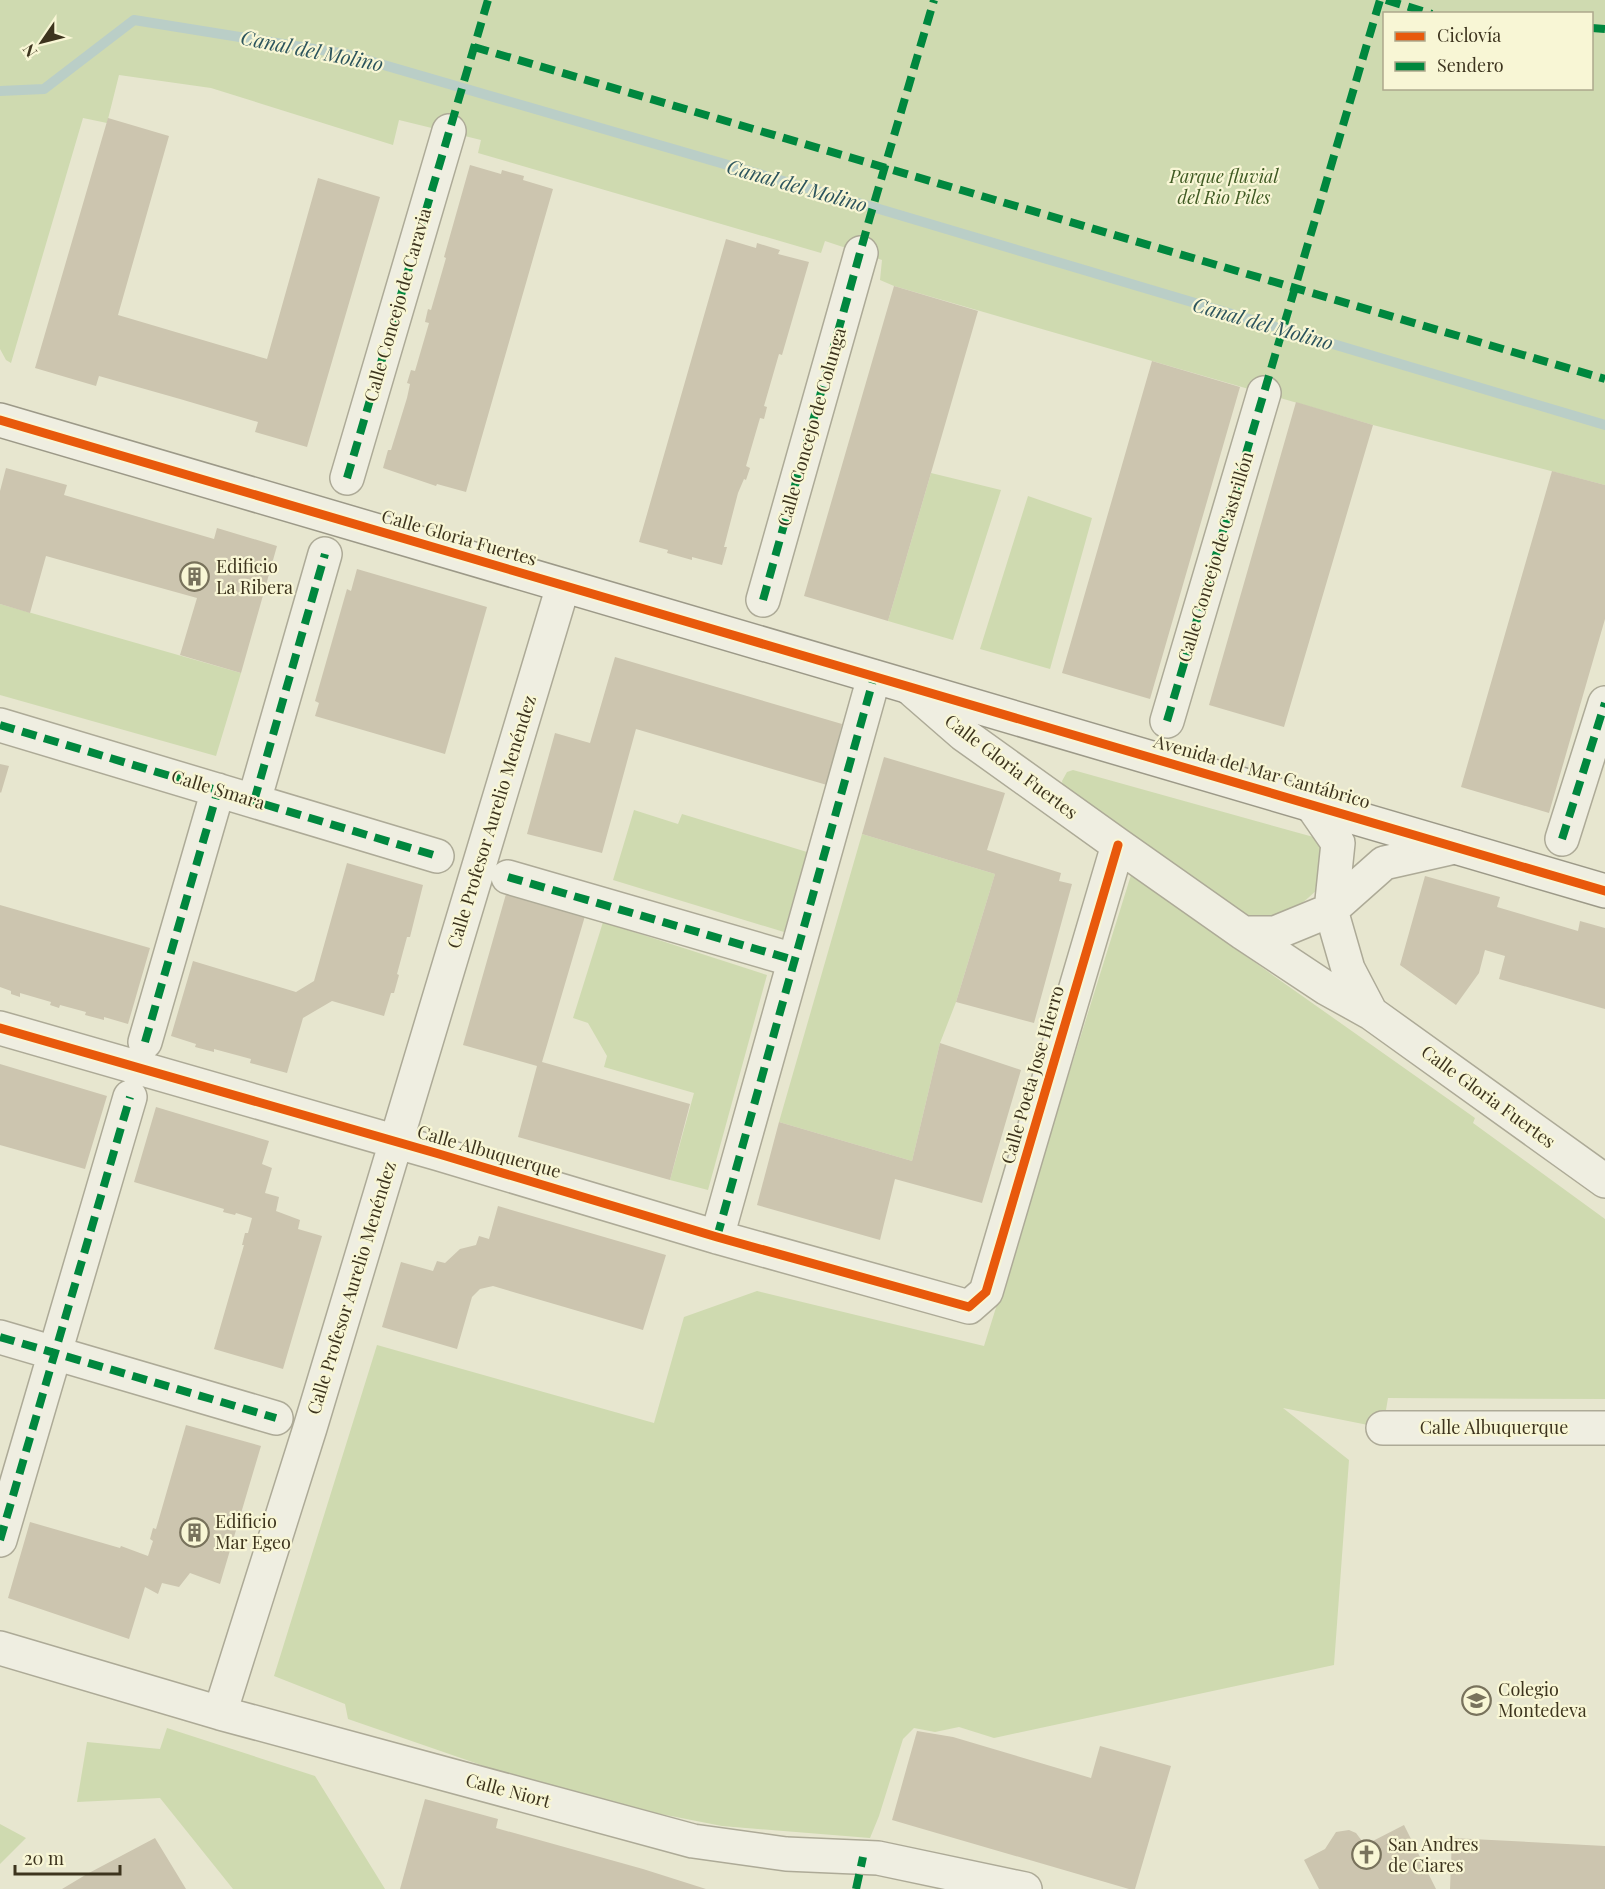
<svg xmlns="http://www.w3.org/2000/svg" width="1605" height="1889" font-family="'Playfair Display',serif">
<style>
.green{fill:#cfdab0;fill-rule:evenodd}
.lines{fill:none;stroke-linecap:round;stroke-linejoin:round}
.stream{stroke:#bacec7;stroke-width:10}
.building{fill:#ccc5af}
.street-casing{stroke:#adaa97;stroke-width:36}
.secondary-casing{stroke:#9c9988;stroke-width:36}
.street{stroke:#efeee1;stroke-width:33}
.secondary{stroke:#efeee1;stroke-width:33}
.quiet{stroke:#00873e;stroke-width:8;stroke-dasharray:15 8;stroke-linecap:butt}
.cycleway-casing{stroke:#f8f6d5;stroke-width:13}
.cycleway{stroke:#e8590c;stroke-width:9}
.labels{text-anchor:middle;stroke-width:4.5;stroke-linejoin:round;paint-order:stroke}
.park-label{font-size:18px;font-style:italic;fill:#3f5a23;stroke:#f8f6d5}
.street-label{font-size:18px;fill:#3d341e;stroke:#f8f6d5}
.poi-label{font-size:18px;fill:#3d341e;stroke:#f8f6d5;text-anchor:start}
.water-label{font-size:20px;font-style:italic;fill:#2c545d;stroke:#f8f6d5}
</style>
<rect width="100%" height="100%" fill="#e7e6cf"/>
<path class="green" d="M0,0H1605V485L1373,425L894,286L880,280L882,260L825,241L821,253L478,153L481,140L399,120L393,145L211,88L119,75L107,123L83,118L11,363L6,360L0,349ZM1384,14H1592V88H1384Z
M931,473L1001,490L953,640L888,621Z
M1028,496L1092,518L1050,669L980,649Z
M0,604L241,673L216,756L0,695Z
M1073,770L1317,838L1324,853L1318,889C1294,911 1276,926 1243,913L1076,798L1063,786L1062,781L1067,772Z
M634,810L678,824L682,814L807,852L784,932L613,880Z
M862,834L995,874L956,1002L940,1043L912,1161L779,1122Z
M1131,875L1475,1118L1473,1123L1605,1219V1399L1388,1398L1383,1428L1283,1408L1349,1460L1334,1665L994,1738L959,1727L935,1732L914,1728L903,1739L879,1816L870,1838L722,1826L574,1797L348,1719L345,1704L274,1676L377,1345L654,1423L684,1317L757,1291L984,1346Z
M603,922L767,975L708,1190L670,1180L694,1093L604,1067L607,1056L588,1023L573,1018Z
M167,1728L315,1776L385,1889H233L160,1798L77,1802L87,1742L160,1749Z
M0,1824L26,1838L0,1864Z"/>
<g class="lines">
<path class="stream" d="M0,91L44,89L134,20L346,54L886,211L1605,425"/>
</g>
<path class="building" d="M108,118L169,136L118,315L267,359L318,178L380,197L307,447L255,432L258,422L180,399L99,376L96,386L35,368Z
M470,165L501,174L502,170L524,176L523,180L553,189L466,492L437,484L436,486L383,468L388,450H391L407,398L410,384L407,383L411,370L415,371L429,323L425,322L428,309L431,310L446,258L444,257Z
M726,239L756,248L757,243L780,250L778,254L809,262L782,355L779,354L764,406L767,407L764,419L760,418L746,466L750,468L746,480L744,479L738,493L724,547H727L722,565L692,557V560L667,553L668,550L639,542Z
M894,286L978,311L888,621L804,596Z
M1152,361L1240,387L1150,699L1062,673Z
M1296,402L1373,425L1284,727L1209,705Z
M6,468L67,485L64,495L214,539L217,528L277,546L241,673L180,655L197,598L46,556L30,613L0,604V491Z
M1552,471L1605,485V619L1549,813L1461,787Z
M357,569L487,607L445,754L315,716L319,703L315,701L347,589L351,591Z
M615,657L842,724L827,785L636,729L602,853L527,834L555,733L590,743Z
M884,757L1005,793L987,850L1061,873L1059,881L1072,884L1034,1023L956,1002L995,874L862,834Z
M0,764L9,766L1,793L0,792Z
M347,863L423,885L410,937H407L397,974L399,975L394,993H391L384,1016L332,1001L303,1018L287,1073L250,1063L251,1059L214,1049V1052L195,1047L196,1044L171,1036L193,961L296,992L314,981Z
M1425,876L1500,897L1497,907L1578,931L1580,921L1605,928V1009L1499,979L1505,956L1485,950L1479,973L1456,1005L1400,965Z
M506,894L585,916L542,1062L690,1104L670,1180L518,1137L537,1066L463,1045Z
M0,905L150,948L128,1024L104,1017V1020L85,1015L86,1012L60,1005L59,1008L50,1005L51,1002L20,993V997L11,994V991L0,987Z
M940,1043L1021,1070L982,1203L895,1179L880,1240L757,1205L779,1122L912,1161Z
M0,1064L107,1096L85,1169L0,1145Z
M156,1107L269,1141L262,1164L272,1168L265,1193L279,1197L276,1211L300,1220L298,1229L322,1236L283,1369L214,1349L244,1245H242L245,1233H248L252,1218L236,1213L235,1215L223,1212L224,1209L134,1182Z
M498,1206L666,1255L643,1330L493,1286L480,1289L472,1297L457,1349L382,1327L401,1262L433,1271L437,1261L445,1263L460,1249L476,1245L479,1236L489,1239Z
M186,1425L261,1446L220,1584L190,1573L179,1587L162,1583L158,1594L145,1587L129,1639L8,1598L30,1522L120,1548L121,1546L148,1556L153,1541L150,1539L153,1528L156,1529Z
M917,1731L953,1737L1091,1778L1100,1746L1171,1766L1135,1889H1129L892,1820Z
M425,1799L498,1819L496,1828L643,1869L706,1889H400Z
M1404,1825L1436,1889H1319L1304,1860L1325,1849L1336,1832L1349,1830L1356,1833L1365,1845Z
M155,1838L186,1889H62L87,1874Z
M1452,1838L1605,1846V1889H1450Z"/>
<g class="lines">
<defs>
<path id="street" d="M347,478L449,131
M763,600L861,253
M909,687L963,734L1118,845L1243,933L1326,988L1371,1013L1605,1181
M1167,721L1264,393
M0,725L437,856
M254,801L325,554
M1562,839L1605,703
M508,877L794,960
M1243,933H1275L1331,910L1338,843L1311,804
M1371,1013L1348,969L1331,910L1384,863L1455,847
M0,1028L439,1154L717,1237L969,1307L986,1292L1118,845
M145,1042L218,790
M717,1237L874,677
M0,1337L276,1418
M1383,1428H1605
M0,1540L130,1097
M0,1648L220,1713L693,1841L786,1854L878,1858L1025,1889
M220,1713L310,1428L563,586"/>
<path id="secondary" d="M0,420L1605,891"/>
</defs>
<use href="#street" class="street-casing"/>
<use href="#secondary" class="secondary-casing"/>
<use href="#street" class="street"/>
<use href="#secondary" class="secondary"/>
<path class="quiet" d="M1386,0L1432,14
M1592,28L1605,29
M474,47L1605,379
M347,478L488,0
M763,600L870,217L934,0
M1167,721L1380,0
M0,725L437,856
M254,801L325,554
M1562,839L1605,703
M508,877L794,960
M145,1042L218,790
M717,1237L874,677
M0,1337L276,1418
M0,1540L130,1097
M856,1889L863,1857"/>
<defs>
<path id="cycleway" d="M0,420L1605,891
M0,1028L439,1154L717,1237L969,1307L986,1292L1118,845"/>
</defs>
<use href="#cycleway" class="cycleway-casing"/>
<use href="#cycleway" class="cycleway"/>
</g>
<defs>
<symbol id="building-ring" viewBox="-11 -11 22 22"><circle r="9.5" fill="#f8f6d5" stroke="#78725c" stroke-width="1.5"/><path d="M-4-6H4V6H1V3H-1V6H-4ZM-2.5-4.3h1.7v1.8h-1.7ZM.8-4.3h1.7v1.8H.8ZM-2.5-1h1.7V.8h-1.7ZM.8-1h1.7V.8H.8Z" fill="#78725c"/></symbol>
<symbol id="school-ring" viewBox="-11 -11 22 22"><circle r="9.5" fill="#f8f6d5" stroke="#78725c" stroke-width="1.5"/><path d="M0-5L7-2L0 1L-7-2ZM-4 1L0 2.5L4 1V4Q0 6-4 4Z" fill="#78725c"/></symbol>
<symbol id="church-ring" viewBox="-11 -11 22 22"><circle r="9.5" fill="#f8f6d5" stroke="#78725c" stroke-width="1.5"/><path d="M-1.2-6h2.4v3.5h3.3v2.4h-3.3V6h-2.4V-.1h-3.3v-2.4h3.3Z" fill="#78725c"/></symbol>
</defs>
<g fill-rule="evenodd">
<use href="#building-ring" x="178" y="560" width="33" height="33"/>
<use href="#building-ring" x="178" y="1516" width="33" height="33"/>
<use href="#school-ring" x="1460" y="1684" width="33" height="33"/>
<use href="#church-ring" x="1350" y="1838" width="33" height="33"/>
</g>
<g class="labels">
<g class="park-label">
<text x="1224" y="183">Parque fluvial<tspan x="1224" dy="21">del Rio Piles</tspan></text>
</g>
<g class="street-label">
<text transform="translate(398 305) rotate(-74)" y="6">Calle Concejo de Caravia</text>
<text transform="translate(812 427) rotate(-74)" y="6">Calle Concejo de Colunga</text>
<text transform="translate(459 538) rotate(16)" y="6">Calle Gloria Fuertes</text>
<text transform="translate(1216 557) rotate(-73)" y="6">Calle Concejo de Castrillón</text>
<text transform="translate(1011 767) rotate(37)" y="6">Calle Gloria Fuertes</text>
<text transform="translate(1262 772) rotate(16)" y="6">Avenida del Mar Cantábrico</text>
<text transform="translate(218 790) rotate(17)" y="6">Calle Smara</text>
<text transform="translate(492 822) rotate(-73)" y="6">Calle Profesor Aurelio Menéndez</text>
<text transform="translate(1033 1075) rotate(-74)" y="6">Calle Poeta Jose Hierro</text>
<text transform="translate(1488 1097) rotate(36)" y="6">Calle Gloria Fuertes</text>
<text transform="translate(489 1152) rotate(16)" y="6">Calle Albuquerque</text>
<text transform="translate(352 1288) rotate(-73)" y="6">Calle Profesor Aurelio Menéndez</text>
<text x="1494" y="1434">Calle Albuquerque</text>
<text transform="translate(508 1791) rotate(15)" y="6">Calle Niort</text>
</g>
<g class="poi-label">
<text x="216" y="573">Edificio<tspan x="216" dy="21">La Ribera</tspan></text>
<text x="215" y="1528">Edificio<tspan x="215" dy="21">Mar Egeo</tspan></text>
<text x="1498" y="1696">Colegio<tspan x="1498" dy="21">Montedeva</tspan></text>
<text x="1388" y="1851">San Andres<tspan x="1388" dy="21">de Ciares</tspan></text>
</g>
<g class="water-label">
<text transform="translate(312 51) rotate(11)" y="7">Canal del Molino</text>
<text transform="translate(797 186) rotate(16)" y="7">Canal del Molino</text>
<text transform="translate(1263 324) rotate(16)" y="7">Canal del Molino</text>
</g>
</g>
<rect x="1383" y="12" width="210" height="78" fill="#f8f6d5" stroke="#ada88c" stroke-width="1.5"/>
<rect x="1395" y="32" width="30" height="9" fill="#e8590c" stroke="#ada88c" stroke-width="1.5"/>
<text x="1437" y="42" font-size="18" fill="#3d341e">Ciclovía</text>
<rect x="1395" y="62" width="30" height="9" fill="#00873e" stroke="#ada88c" stroke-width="1.5"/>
<text x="1437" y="72" font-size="18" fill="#3d341e">Sendero</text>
<g transform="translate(42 42) rotate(235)" stroke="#f8f6d5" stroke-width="4.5" paint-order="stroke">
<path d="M0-4.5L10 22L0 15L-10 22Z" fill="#3d341e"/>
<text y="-9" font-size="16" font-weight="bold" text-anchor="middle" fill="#3d341e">N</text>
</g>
<path d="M15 1865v9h105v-9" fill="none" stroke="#3d341e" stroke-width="3"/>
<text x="24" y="1865" font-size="18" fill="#3d341e" stroke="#f8f6d5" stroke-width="4.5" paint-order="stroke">20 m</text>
</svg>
